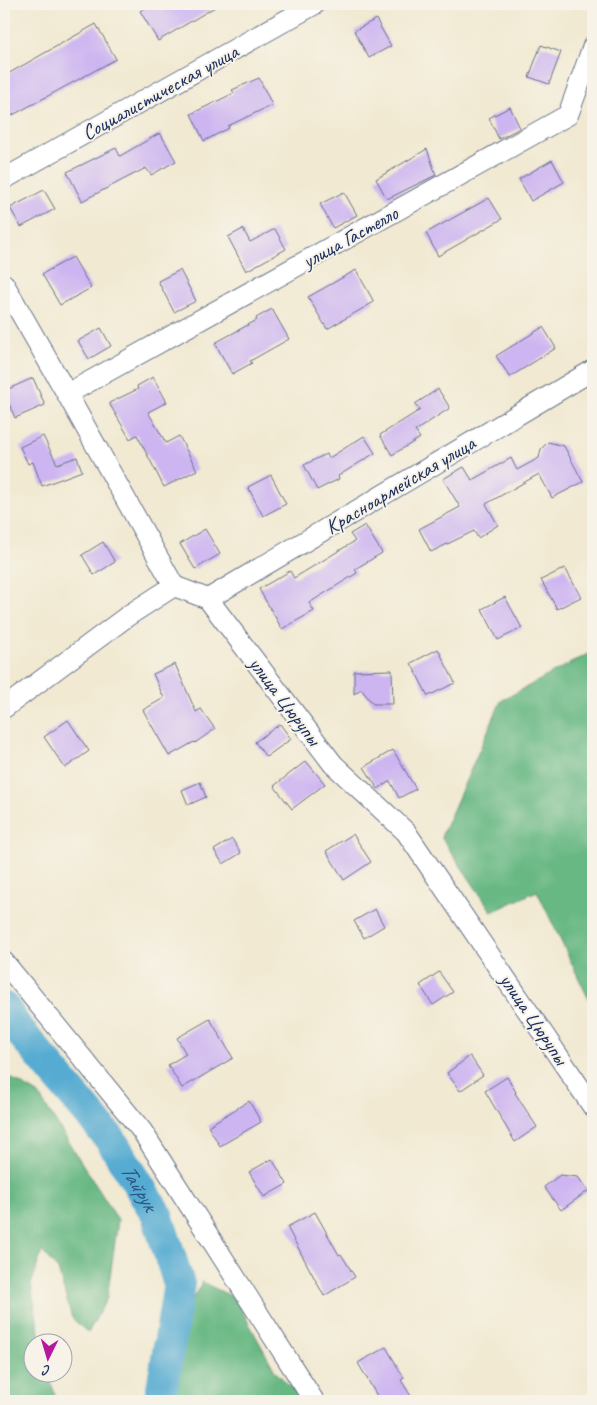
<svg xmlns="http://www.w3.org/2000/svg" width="597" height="1405" font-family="Caveat,sans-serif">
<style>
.forest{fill:#68b883;stroke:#427470}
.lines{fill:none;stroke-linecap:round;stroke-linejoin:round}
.river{stroke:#55abd2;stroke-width:32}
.building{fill:#cdb5f1}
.minor-casing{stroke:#667087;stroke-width:22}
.minor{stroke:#fff;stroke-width:20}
.labels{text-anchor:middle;stroke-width:4;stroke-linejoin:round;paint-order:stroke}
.street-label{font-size:21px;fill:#1b2f5e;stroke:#f7f3e8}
.water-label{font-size:22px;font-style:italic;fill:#2c5481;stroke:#f7f3e8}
</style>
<rect width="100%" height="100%" fill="#f7f3e8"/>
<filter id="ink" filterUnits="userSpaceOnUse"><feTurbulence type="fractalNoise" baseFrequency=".02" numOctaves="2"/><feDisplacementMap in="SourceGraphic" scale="10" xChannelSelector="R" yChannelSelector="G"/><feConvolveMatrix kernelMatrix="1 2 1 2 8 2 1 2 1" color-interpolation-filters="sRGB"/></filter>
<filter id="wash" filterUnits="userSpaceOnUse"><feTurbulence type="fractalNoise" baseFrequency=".0096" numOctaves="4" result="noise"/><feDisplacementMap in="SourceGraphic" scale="20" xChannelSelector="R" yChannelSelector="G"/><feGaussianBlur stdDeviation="1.12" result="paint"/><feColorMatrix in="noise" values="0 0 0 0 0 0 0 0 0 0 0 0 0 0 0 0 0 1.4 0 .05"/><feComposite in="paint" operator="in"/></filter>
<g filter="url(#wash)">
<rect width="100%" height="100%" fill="#f1e9d2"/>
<path class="forest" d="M593,651V1008L537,891L492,912L441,837L501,701Z
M4,1074L38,1094L118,1220L107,1298L88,1333L72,1318L58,1270L42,1251L31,1285L41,1342H32V1372L48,1373L57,1401H4Z
M202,1282L235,1298L275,1371L305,1401H170L181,1320Z"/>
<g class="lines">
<path class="river" id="s1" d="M4,1008L17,1028L111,1140L157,1215L179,1284L160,1401"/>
</g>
<g id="blocks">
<path class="building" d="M153,4H220L158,41L140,11Z
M376,19L391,46L369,58L354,31Z
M96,24L116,59L11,116L4,102V76Z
M541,45L561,52L549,84L529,77Z
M259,78L272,105L228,126L229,128L204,141L191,114L234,93L232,90Z
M510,107L520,128L499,139L489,118Z
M160,133L176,161L151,175L146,168L82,201L67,172L116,148L120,156Z
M427,149L436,175L387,199L376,179Z
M552,160L564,182L531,201L519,179Z
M44,190L55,209L21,227L10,208Z
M344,192L357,215L333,228L320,204Z
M489,198L502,219L438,256L426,233Z
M243,229L250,242L275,229L286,249L246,271L228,237Z
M73,257L91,288L60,305L42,274Z
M180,270L196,301L174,312L158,281Z
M356,270L374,302L327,329L308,297Z
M272,309L289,339L250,361L252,363L232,374L215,343L257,320L256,318Z
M543,327L556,348L510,377L496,356Z
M101,328L111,346L89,359L78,341Z
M153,377L167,402L148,412L166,443L179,436L197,470L164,487L137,435L130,439L109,403L138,389L137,386Z
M33,378L45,405L15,418L4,391Z
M438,389L450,408L415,431L420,438L392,455L380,435L420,410L415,404Z
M43,436L57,464L77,457L82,471L42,486L33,462L28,464L20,447Z
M364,436L375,453L338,476L339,479L317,490L304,465L326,454L329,458Z
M548,442L564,446L583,482L552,498L539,474L486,504L498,525L478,538L474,531L431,552L419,529L460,507L443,479L464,467L472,480L511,458L517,470L539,458L541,449Z
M271,475L286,504L263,516L248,487Z
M365,525L382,553L355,569L357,573L309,603L314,611L282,629L259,589L290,571L294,578L355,541L350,534Z
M205,529L220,554L195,569L180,544Z
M103,542L115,562L94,575L82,555Z
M565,568L581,597L557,609L541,580Z
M505,597L522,628L498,640L482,609Z
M438,649L455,683L428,696L411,663Z
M175,664L196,712L201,709L215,729L195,743L194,742L169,756L143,710L164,698L153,674Z
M392,670L393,704H373L361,689L354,694V671Z
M68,720L89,751L65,768L44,737Z
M280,724L291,739L266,757L255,742Z
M393,750L416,789L399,798L390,781L378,789L364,767Z
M306,761L325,784L292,809L274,786Z
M200,782L206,797L188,805L182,790Z
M353,834L371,862L344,880L326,851Z
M232,839L241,853L223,864L214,850Z
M375,909L384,926L364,938L354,921Z
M439,972L453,992L433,1005L420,985Z
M210,1019L233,1058L182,1088L168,1065L186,1054L177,1038Z
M470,1056L483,1075L460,1091L447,1073Z
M507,1077L516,1092L515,1093L537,1127L515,1142L485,1091Z
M249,1101L261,1122L220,1146L208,1126Z
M272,1159L287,1184L264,1197L249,1172Z
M560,1175L578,1177L588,1191L561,1210L544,1187Z
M315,1212L339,1255L341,1254L355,1277L324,1296L287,1227Z
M386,1347L404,1378L401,1380L414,1401H380L358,1363Z"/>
</g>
</g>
<g filter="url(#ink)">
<use href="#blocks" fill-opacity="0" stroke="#667087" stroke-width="1"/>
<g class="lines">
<defs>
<path id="minor" d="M4,179L315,4
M4,284L67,394L174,586L208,599L333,764L406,832L593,1107
M67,394L568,115L593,46
M208,599L593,370
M4,708L129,615L174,586
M4,962L142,1131L314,1401"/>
</defs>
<use href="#minor" class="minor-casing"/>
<use href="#minor" class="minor"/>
</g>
</g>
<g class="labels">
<g class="street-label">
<text transform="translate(160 92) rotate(-29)" y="7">Социалистическая улица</text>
<text transform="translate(350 237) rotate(-29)" y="7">улица Гастелло</text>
<text transform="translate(400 485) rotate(-31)" y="7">Красноармейская улица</text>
<text transform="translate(285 701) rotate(53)" y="7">улица Цюрупы</text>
<text transform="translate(534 1019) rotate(56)" y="7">улица Цюрупы</text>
</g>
<g class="water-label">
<text dy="8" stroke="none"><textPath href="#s1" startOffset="225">Тайрук</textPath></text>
</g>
</g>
<rect width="597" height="1405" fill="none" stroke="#f7f3e8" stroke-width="20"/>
<g transform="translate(48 1358) rotate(185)"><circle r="24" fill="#f7f3e8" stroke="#9fa5b1"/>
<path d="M0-4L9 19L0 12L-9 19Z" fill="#b5179e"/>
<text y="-8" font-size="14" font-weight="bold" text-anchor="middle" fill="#1b2f5e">С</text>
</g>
</svg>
